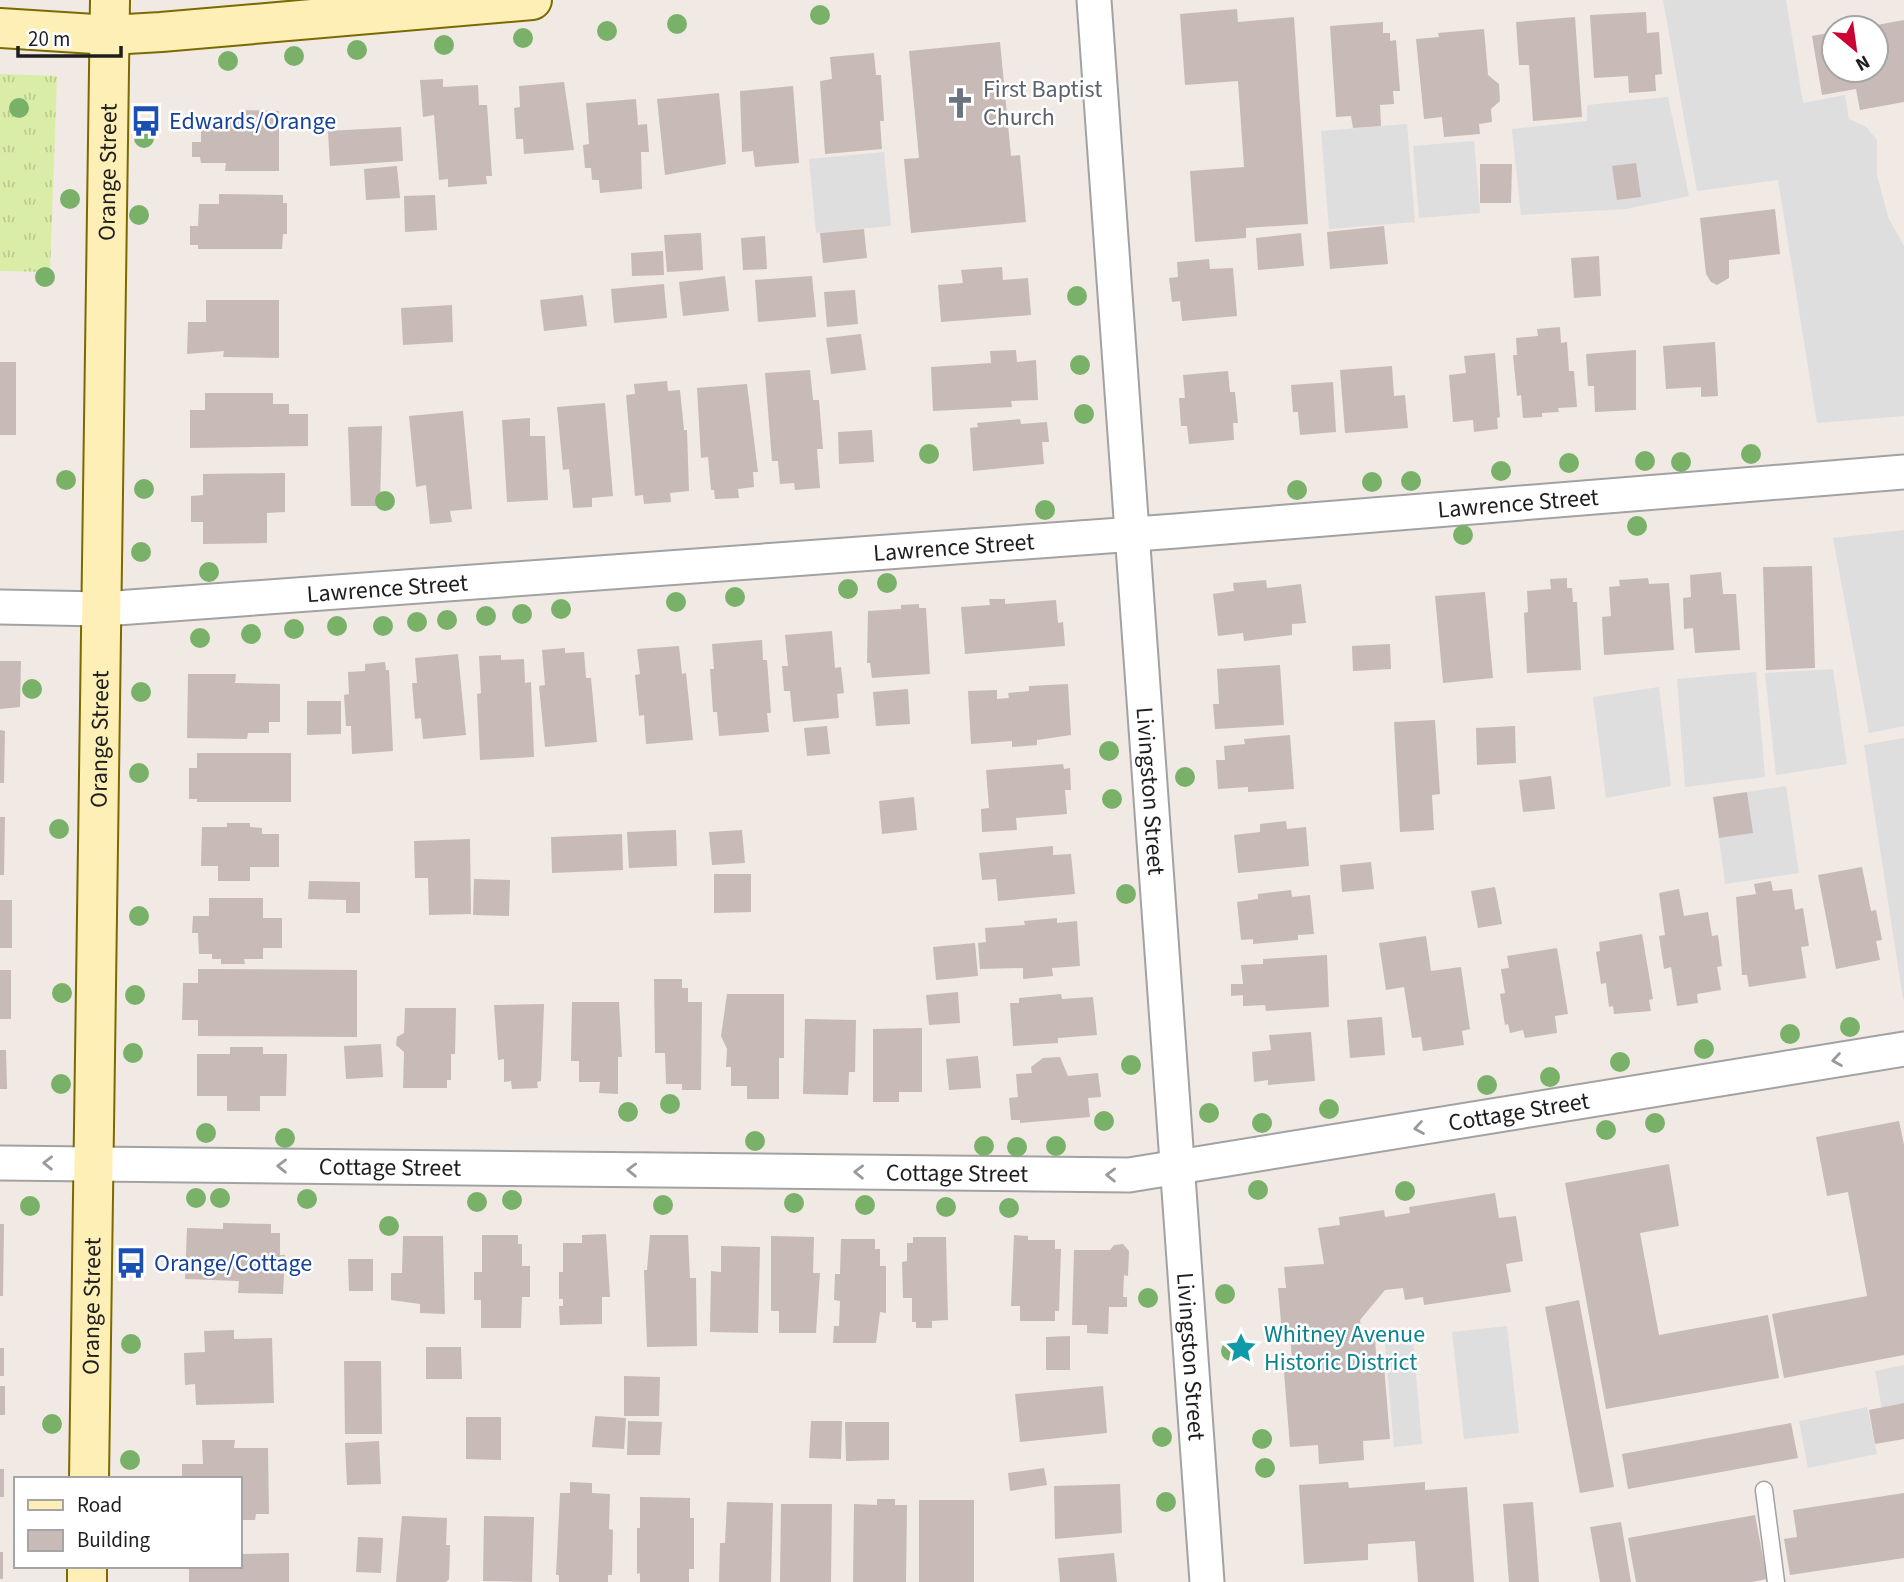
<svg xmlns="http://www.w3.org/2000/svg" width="1904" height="1582" font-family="'Source Sans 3',sans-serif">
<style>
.grass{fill:url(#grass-tufts)}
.parking{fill:#dedede}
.building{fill:#c8bab7}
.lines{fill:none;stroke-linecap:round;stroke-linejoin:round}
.lane-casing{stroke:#a2a2a2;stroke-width:19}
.street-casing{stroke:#a2a2a2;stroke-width:37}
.secondary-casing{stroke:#7b6a00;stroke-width:42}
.lane{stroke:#fff;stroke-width:16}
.street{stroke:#fff;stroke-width:33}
.secondary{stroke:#fdefb5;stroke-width:38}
.tree{fill:#7ab169}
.oneway{stroke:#9a9a9a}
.labels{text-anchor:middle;stroke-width:5;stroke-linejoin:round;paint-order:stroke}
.worship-label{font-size:24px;fill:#5b616d;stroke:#fff;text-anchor:start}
.transit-label{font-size:24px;fill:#164399;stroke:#fff;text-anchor:start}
.street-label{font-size:24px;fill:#1e1e1e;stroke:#fff}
.culture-label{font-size:24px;fill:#0d838f;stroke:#fff;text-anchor:start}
</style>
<defs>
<pattern id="grass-tufts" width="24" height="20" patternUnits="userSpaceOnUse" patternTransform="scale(1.75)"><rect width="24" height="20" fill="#daeda7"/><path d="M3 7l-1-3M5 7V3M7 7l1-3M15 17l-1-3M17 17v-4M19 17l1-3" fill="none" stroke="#bbcb8f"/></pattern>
</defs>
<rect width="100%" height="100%" fill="#f0e9e4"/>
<path class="grass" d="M0,74L57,76L50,272L0,271Z"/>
<path class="parking" d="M1663,0H1786L1803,103L1845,95L1849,119L1865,126L1877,140V175L1888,217L1904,246V416L1817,423L1778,180L1697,191Z
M1668,97L1689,196L1626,209L1521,215L1512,129L1587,121V105Z
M1407,124L1415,222L1329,229L1321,131Z
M1474,141L1480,213L1419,218L1413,146Z
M884,152L891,226L816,233L809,159Z
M1904,530V726L1869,733L1833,538Z
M1833,669L1847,764L1776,775L1765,673Z
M1756,672L1765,777L1685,787L1677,679Z
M1659,687L1671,786L1606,798L1593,697Z
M1904,738V999H1903L1864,745Z
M1786,786L1799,873L1725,884L1719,838L1752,833L1747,792Z
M1507,1326L1519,1433L1464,1439L1452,1332Z
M1413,1340L1422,1444L1394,1447L1385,1342Z
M1904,1365V1403L1882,1408L1875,1371Z
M1867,1407L1877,1454L1808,1468L1799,1421Z"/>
<path class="building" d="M1237,9L1238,22L1294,17L1308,224L1246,228V238L1195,242L1190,171L1244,167L1238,81L1185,85L1180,14Z
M1646,12L1647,33L1659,32L1662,74L1655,75L1656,91L1629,93L1628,76L1594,78L1590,15Z
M1575,17L1582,117L1533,121L1529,65H1519L1516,22Z
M1904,20V102L1860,110L1856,89L1822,95L1812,36L1834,32V70H1876V28L1866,27Z
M1383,22V33H1390V41L1396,40L1400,91H1393L1394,104L1380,105L1381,126L1353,128L1351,116L1336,117L1330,26Z
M1484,29L1488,75L1499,84L1500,101L1491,109L1492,122L1479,124L1480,134L1444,137L1442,117L1424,119L1416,39L1439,37L1438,33Z
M1000,42L1011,156L1020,155L1026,222L911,233L904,159L919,158L909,51Z
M874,53L876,75H881L884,121H880L882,149L825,154L820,81L832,79L830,57Z
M443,79V87L478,85L479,105H487L492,176H486L487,184L448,187V179L439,180L434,115L423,117L420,80Z
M564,82L574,150L524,154L523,139H516L514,108L520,107L519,86Z
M793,86L799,163L755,167L753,151L742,152L740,91Z
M719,93L726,164L665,175L657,99Z
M636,99L638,125L647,124L649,152H641L642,189L600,193L599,180H592L591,168H585L583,145L589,144L586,103Z
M240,110L279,111V171H225L226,163H201L200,157H192V142H201V118H241Z
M401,127L403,161L330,166L328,131Z
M1636,163L1641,197L1617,200L1612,166Z
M1480,164H1512L1511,203H1480Z
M397,166L400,198L366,200L364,169Z
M219,194L283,195V203H287V234H283L282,249H198V245H190V226H198L199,204H219Z
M435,195L437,230L405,232L404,196Z
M1775,209L1780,254L1729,260V278L1717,285L1711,282L1706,274L1700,218Z
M1384,226L1388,264L1330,269L1327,232Z
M864,229L867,258L823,263L820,233Z
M701,233L703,270L667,272L664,235Z
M1301,233L1304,266L1258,270L1256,238Z
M765,236L767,269L743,270L741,238Z
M663,251L664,275L632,276L631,253Z
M1599,256L1601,296L1574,298L1571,258Z
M1209,259L1210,269L1233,268L1237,316L1182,321L1180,301L1172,302L1169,278L1178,277L1177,262Z
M1002,267L1003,280L1028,278L1031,315L941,322L938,285L963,283L961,270Z
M725,276L729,311L683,316L679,282Z
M812,276L816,317L758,322L755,280Z
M664,284L667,318L614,323L611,289Z
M855,290L858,324L827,327L824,292Z
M583,295L587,326L544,331L540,300Z
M206,300H279V358L223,357L224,351L187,354L188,322H206Z
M452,305L453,342L403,345L401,308Z
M1560,327L1561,343L1567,342L1569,371H1574L1577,407L1558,408L1559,412L1542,413V417L1523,418L1521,395L1517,396L1513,355H1517L1516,338L1538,336L1537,329Z
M861,334L866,370L831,374L826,338Z
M1715,342L1718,396L1701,397V387L1666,389L1663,346Z
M1016,350L1017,362L1036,360L1038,400L1011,401L1012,407L933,411L931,367L991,363L990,351Z
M1636,350V410L1595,412L1594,386H1588L1586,354Z
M1495,353L1500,417L1497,418L1498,429L1474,432L1473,420L1453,422L1449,375L1466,373L1464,356Z
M0,362H16V435H0Z
M1392,366L1394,396L1405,395L1408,428L1345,433L1340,370Z
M810,370L813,400H819L823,449H817L820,488L795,490L794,483L780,484L778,461H772L765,373Z
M1228,371L1230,392H1235L1238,423H1233L1234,440L1189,444L1187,426H1181L1179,398H1185L1183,375Z
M667,381L668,391L680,390L684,430H687L689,491L670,493L671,502L644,504L643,495L635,496L626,395L635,394L634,384Z
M1333,382L1336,432L1300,435L1298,412H1293L1291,385Z
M747,384L758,472H753L754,487L738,489L739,498L715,499L714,490H711L708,457L701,458L697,388Z
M205,393H273V404H289V414H308V446L190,448V410H205Z
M605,403L613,496L592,498V507L573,508L569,469L563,470L557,407Z
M463,411L472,509L450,511L452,522L430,524L426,485L416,487L409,416Z
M530,418V436H545L548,500L507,502L502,420Z
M1020,419L1021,424L1047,422L1049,442H1042L1044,464L973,471L970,428L978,427L977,423Z
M382,426L380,506H351L348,427Z
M872,430L874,462L839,464L838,432Z
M285,473V512L267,513V543L203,544V522H191V496L203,495V474Z
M1812,566L1815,668L1766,670L1763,567Z
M1721,572L1723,594H1736L1740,650L1695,653L1693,628L1684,629L1683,598L1691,597L1690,575Z
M1567,578V588H1572L1573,602H1577L1581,670L1527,673L1524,613L1528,612L1527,591L1551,589L1550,579Z
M1648,578L1649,584L1669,583L1674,650L1604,655L1602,617L1611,616L1609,587L1620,586L1619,580Z
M1266,580L1267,588L1301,584L1306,623L1292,624V635L1244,641L1243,633L1218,636L1213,594L1234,591L1233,583Z
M1485,592L1493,678L1443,683L1435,596Z
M989,599H1005V604L1056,600L1058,623L1063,622L1065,646L965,654L961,607L990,605Z
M919,604V608H926L930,674L872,678L870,663H867L868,611L901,609V605Z
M832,631L835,668L841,667L844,693L837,694L839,718L793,722L790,691H784L782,666H788L785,635Z
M762,640L763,660H767L771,713H767L769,732L719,736L717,712H713L710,669H714L712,644Z
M1390,644L1391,669L1353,671L1352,646Z
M679,646L682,674L686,673L693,740L646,744L644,715L639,716L635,675L640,674L637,649Z
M565,648V653L584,652L586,678H591L597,742L545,747L539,686L545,685L542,650Z
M458,654L466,735L423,739L421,718L415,719L412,683H417L415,658Z
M501,655V660L524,659L525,683L531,682L534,757L480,760L477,694L481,693L479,656Z
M0,661H21L20,707L0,709Z
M385,662L386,670H389L393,751L352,754L351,726H346L344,695L349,694L348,672L365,671V664Z
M1280,665L1284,725L1215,729L1213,704H1219L1217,669Z
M188,674H236L235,683L280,684V722H269V733H248L247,739L187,738Z
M1068,684L1071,735L1037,740V745L1012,747V741L971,744L968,691L997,690V699L1009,698L1008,693L1029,691V686Z
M908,689L910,724L876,726L873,692Z
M307,701H341V734L307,735Z
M1435,720L1440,794L1432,795L1434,830L1400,832L1394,722Z
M827,726L830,754L807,756L804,728Z
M1515,726L1516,763L1477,765L1476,728Z
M0,730L5,731L4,783H0Z
M1290,735L1294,789L1248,792V787L1218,789L1216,760H1225L1224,746L1245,744L1244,739Z
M197,753H291V802H197V799H189V768H197Z
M1063,764L1064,769L1070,768L1071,790H1065L1067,814L1016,818L1017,830L982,832L981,809L989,808L986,770Z
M1551,776L1555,809L1523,812L1519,780Z
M1747,792L1753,833L1719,838L1713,797Z
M914,797L917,830L882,834L879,801Z
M0,817H5L4,875H0Z
M1286,821L1287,829L1306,827L1309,866L1238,873L1234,835L1260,832V824Z
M227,823H250V827L262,828V834H279V867H250V881H218V866H201L202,827H227Z
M676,830L677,866L629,868L627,832Z
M742,830L745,863L712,865L709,832Z
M622,834L623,870L552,873L551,837Z
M470,839L471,914L429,915L428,878H415L414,841Z
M1053,846V855L1071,854L1075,894L998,901L996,879L982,880L979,853Z
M1371,862L1374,889L1342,892L1340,865Z
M1862,867L1871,911L1876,910L1882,940L1876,941L1880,960L1836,969L1818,875Z
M714,874H751V912L714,913Z
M474,879L510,880L509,916L473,915Z
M309,881L360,882V913H346V900L308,899Z
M1771,881L1773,891L1792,889L1795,910L1803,908L1809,946L1801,947L1806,978L1749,987L1747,975H1742L1736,897L1756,894L1754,884Z
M1495,887L1502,924L1478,928L1471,891Z
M1679,889L1684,916L1708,912L1712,936L1718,935L1722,966L1717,967L1721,990L1697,994L1698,1003L1677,1006L1671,967L1664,969L1659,936L1665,935L1659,893Z
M1291,890L1292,897L1310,895L1314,934L1298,935V940L1253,944V939L1241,940L1237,902L1258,899V894Z
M209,898H263V918H282V948H263V959H244L245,964H221V959H212V954H199L198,933H192L193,916H209Z
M0,900H12V948H0Z
M1057,918V923L1077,921L1080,966L1052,968L1053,976L1023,979V968L980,969L978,943L986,942L985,928L1025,925L1024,921Z
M1642,934L1653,999L1649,1000L1651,1011L1614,1014L1613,1006L1609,1007L1606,983L1601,984L1596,952L1600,951L1599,942Z
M1426,936L1431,971L1461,967L1470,1029L1462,1031L1464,1045L1423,1051L1421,1037L1412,1038L1404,987L1386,990L1379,943Z
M975,943L978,976L936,980L933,947Z
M1557,948L1568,1014L1555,1016L1557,1033L1525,1038L1523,1030L1510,1033L1508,1024L1505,1025L1500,994L1505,993L1501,969L1509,968L1507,956Z
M1327,955L1329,1007L1266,1011L1265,1005L1243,1006V995L1231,996V984H1243L1241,965L1263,964V959Z
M198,969L357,970V1037L198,1036V1020H182L183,983H198Z
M0,970H11V1019H0Z
M654,979H682V988H688V1002H702L701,1090H682V1084H666L665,1053H655Z
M958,992L960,1023L929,1025L926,995Z
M727,994H784V1058H779V1099H747V1086H731V1067H726L727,1049L721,1036Z
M1061,994L1062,999L1093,997L1097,1035L1058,1038V1043L1013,1046L1010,1003H1019V998Z
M572,1002H619L622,1057H618V1094L599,1093L600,1082H579V1061H571Z
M544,1004L541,1081L537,1082L538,1088L512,1089L511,1081L504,1082V1059L498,1060L494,1005Z
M405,1008H456L455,1054H451V1080H447V1088H403L404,1052L396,1045L397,1037L404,1033Z
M1382,1017L1385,1055L1350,1058L1347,1020Z
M805,1019L856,1020L855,1072H849L848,1095L803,1094Z
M922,1028V1092H899V1102H873V1029Z
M1311,1032L1315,1081L1268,1085V1080L1254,1082L1252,1052L1271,1050L1269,1035Z
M381,1044L383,1077L346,1079L344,1046Z
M230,1047H263V1054H287L286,1096H260V1111H227V1096H197V1054H230Z
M0,1050H6L7,1089H0Z
M978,1056L981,1088L949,1090L946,1059Z
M1060,1057L1068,1076L1098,1073L1101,1097L1088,1098L1090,1117L1020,1123V1120H1011L1009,1098L1018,1097L1016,1074L1032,1073L1031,1067L1043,1058Z
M1899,1121L1904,1145V1355L1784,1378L1772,1314L1867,1296L1848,1192L1827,1196L1816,1137Z
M1669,1164L1679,1226L1640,1233L1659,1335L1768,1315L1779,1378L1606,1409L1565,1183Z
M1495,1193L1499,1218L1516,1216L1523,1261L1506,1264L1511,1292L1424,1305L1423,1297L1405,1300L1403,1288L1385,1290L1360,1320L1362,1336L1375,1335L1376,1355L1383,1354L1390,1439L1363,1441L1364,1460L1319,1464L1318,1445L1290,1447L1283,1360H1292L1290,1334H1282L1278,1288H1286L1284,1267L1324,1264L1318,1228L1340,1225L1339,1217L1384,1210L1385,1217L1410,1213L1409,1207Z
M223,1223L271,1224V1233H280V1255H285L283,1294L238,1293L239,1281L185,1279L187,1228L223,1229Z
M0,1224H4L3,1296H0Z
M606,1234L610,1297H602V1324L560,1325L559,1306H563V1299H559V1272H563V1243H582V1235Z
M482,1235H518V1244H522V1266H530V1297H522L521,1328H481V1300H474V1272H482Z
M650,1235H688L690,1278H696L697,1346L647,1347L644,1270H647Z
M1014,1235L1028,1236V1240H1055V1249H1061L1059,1311H1055V1321H1020V1306H1011Z
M403,1236H443L445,1314L420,1313V1304L391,1300V1273H402Z
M771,1236L814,1237L813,1273H820L816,1333H779V1311H771Z
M913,1237H946L948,1320L932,1321V1328H916V1322H912V1298H903L902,1262L907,1261V1243H913Z
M841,1239H875V1249H880V1266H886V1313L880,1312L876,1343H833L834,1326H839L840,1301L834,1300L835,1274H840Z
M1123,1244L1129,1251L1128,1276L1124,1275L1123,1297H1127V1307H1109L1108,1334L1087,1333V1325H1072L1074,1250H1110L1114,1245Z
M721,1246L760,1247L758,1333L710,1332L711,1271L721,1272Z
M348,1259H373V1291H349Z
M1579,1300L1614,1487L1580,1493L1545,1307Z
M234,1330V1339L272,1338L274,1403L196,1405L195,1384L185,1385L184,1353L205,1352L204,1331Z
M1070,1336V1370H1046V1337Z
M426,1347H461L462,1379H426Z
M0,1348H4V1376H0Z
M344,1361H381L382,1434H345Z
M624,1376L660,1377L659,1416H624Z
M0,1386H5V1415H0Z
M1103,1386L1107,1433L1020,1442L1015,1394Z
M1904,1403V1439L1875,1444L1869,1410Z
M595,1416L626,1418L624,1449L592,1447Z
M466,1417H501V1460L466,1459Z
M628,1421L662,1422L660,1455H627Z
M811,1421H842L841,1459L809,1458Z
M845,1422H889V1460L846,1461Z
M1791,1423L1798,1458L1628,1489L1622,1454Z
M202,1440H235L234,1448H268L269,1514H256L255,1520H240V1479H182V1464H203Z
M379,1441L381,1484L347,1485L345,1443Z
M1044,1468L1047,1485L1010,1491L1008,1473Z
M0,1469H4V1497H0Z
M570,1482L592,1483V1493L610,1494L609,1529L613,1530L612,1575H608V1582H559V1575H556L560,1493H570Z
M1348,1482L1349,1488L1425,1482V1490L1467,1487L1474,1582H1418L1415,1541L1368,1544V1560L1304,1564L1299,1485Z
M1120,1484L1122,1533L1055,1539L1054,1486Z
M1904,1493V1558L1790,1575L1784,1539L1797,1537L1793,1510Z
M640,1497L690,1498V1518H694V1569H689V1582H640V1573L637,1574V1528H640Z
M877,1499H895V1505H907L906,1582H853L854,1504L877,1505Z
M919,1500H974V1582H919Z
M727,1502L773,1503L771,1582H719L720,1543H725Z
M1533,1502L1539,1582H1509L1503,1504Z
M781,1504H832L831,1582H780Z
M1755,1515L1767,1579L1752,1582H1636L1628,1538Z
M402,1516L447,1518L446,1545H450L449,1579L446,1582H396Z
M484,1516L534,1517L532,1582L483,1581Z
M1621,1522L1631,1582H1600L1590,1527Z
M358,1537L383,1538L381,1573L356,1572Z
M0,1552H3V1579H0Z
M289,1553V1582H189V1566H240V1554Z
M1114,1553L1117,1582H1060L1058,1558Z"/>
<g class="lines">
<defs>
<path id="lane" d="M1764,1490L1776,1582"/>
<g id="street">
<path id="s1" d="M1094,0L1207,1582"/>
<path id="s2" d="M0,607L103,609L1176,531L1904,472"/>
<path id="s3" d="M0,1163L1129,1175L1904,1049"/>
</g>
<g id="secondary">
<path d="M0,28L110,35L161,32L532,0"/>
<path id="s4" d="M89,1479L110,0"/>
<path d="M87,1582V1566"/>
</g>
</defs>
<use href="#lane" class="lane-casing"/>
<use href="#street" class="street-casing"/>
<use href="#secondary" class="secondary-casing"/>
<use href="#lane" class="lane"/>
<use href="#street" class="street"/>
<use href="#secondary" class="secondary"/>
</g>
<g class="tree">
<circle cx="820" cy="15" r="10"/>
<circle cx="677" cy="24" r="10"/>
<circle cx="607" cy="31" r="10"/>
<circle cx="523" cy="38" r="10"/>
<circle cx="444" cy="45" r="10"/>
<circle cx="357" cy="50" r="10"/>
<circle cx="294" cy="56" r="10"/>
<circle cx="228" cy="61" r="10"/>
<circle cx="19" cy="108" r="10"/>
<circle cx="144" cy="138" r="10"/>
<circle cx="70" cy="199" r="10"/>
<circle cx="139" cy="215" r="10"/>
<circle cx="45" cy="277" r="10"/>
<circle cx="1077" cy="296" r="10"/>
<circle cx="1080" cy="365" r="10"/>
<circle cx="1084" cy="414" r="10"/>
<circle cx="929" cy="454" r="10"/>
<circle cx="1751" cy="454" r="10"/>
<circle cx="1645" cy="461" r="10"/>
<circle cx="1681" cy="462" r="10"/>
<circle cx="1569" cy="463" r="10"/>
<circle cx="1501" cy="471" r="10"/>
<circle cx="66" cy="480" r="10"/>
<circle cx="1411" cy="481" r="10"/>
<circle cx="1372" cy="482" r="10"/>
<circle cx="144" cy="489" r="10"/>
<circle cx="1297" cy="490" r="10"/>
<circle cx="385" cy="501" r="10"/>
<circle cx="1045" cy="510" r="10"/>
<circle cx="1637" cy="526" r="10"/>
<circle cx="1463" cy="535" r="10"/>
<circle cx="141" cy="552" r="10"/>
<circle cx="209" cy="572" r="10"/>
<circle cx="887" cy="583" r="10"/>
<circle cx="848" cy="589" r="10"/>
<circle cx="735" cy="597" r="10"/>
<circle cx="676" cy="602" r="10"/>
<circle cx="561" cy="609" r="10"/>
<circle cx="522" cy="614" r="10"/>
<circle cx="486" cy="616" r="10"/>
<circle cx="447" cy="620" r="10"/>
<circle cx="417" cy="622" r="10"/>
<circle cx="337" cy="626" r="10"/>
<circle cx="383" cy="626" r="10"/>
<circle cx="294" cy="629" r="10"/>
<circle cx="251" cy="634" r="10"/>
<circle cx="200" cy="638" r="10"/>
<circle cx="32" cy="689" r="10"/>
<circle cx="141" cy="692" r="10"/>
<circle cx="1109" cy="751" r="10"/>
<circle cx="139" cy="773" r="10"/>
<circle cx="1185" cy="777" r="10"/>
<circle cx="1112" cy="799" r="10"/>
<circle cx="59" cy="829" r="10"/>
<circle cx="1126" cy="894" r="10"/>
<circle cx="139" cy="916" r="10"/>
<circle cx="62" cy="993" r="10"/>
<circle cx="135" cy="995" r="10"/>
<circle cx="1850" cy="1027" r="10"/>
<circle cx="1790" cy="1034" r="10"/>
<circle cx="1704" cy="1049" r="10"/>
<circle cx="133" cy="1053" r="10"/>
<circle cx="1620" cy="1062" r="10"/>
<circle cx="1131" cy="1065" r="10"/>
<circle cx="1550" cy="1077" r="10"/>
<circle cx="61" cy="1084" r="10"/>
<circle cx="1487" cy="1085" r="10"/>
<circle cx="670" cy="1104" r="10"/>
<circle cx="1329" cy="1109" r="10"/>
<circle cx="628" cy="1112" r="10"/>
<circle cx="1209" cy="1113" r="10"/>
<circle cx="1104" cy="1121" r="10"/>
<circle cx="1262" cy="1123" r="10"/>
<circle cx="1655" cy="1123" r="10"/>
<circle cx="1606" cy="1130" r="10"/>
<circle cx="206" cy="1133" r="10"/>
<circle cx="285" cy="1138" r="10"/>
<circle cx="755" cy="1141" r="10"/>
<circle cx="984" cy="1146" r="10"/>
<circle cx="1056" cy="1146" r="10"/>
<circle cx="1017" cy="1147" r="10"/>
<circle cx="1258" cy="1190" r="10"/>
<circle cx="1405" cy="1191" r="10"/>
<circle cx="196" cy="1198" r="10"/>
<circle cx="220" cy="1198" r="10"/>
<circle cx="307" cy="1199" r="10"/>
<circle cx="512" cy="1200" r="10"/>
<circle cx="477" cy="1202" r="10"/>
<circle cx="794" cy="1203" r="10"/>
<circle cx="663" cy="1205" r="10"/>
<circle cx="865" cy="1205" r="10"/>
<circle cx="30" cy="1206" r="10"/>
<circle cx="946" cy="1207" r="10"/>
<circle cx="1009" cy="1208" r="10"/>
<circle cx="389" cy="1226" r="10"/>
<circle cx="1225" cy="1294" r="10"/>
<circle cx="1148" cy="1298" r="10"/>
<circle cx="131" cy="1344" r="10"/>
<circle cx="1231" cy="1351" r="10"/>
<circle cx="52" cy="1424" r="10"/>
<circle cx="1162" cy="1437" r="10"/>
<circle cx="1262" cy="1439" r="10"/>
<circle cx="130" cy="1460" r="10"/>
<circle cx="1265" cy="1468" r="10"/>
<circle cx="1166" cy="1502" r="10"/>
</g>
<defs><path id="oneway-chevron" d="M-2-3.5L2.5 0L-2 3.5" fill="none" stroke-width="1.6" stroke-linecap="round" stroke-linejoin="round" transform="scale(1.75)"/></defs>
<g class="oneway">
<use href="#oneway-chevron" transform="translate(1837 1060) rotate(171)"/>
<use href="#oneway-chevron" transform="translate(1419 1128) rotate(171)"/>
<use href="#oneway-chevron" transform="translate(48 1163) rotate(-179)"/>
<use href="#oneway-chevron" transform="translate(282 1166) rotate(-179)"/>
<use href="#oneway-chevron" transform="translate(632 1170) rotate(-179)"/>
<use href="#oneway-chevron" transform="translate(859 1172) rotate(-179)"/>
<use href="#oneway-chevron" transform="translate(1111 1175) rotate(-179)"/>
</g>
<defs>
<symbol id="church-bare" viewBox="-9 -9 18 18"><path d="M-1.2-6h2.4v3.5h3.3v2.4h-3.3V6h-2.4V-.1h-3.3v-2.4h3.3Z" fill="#6b7280" stroke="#fff" stroke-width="2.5" paint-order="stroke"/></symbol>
<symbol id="bus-bare" viewBox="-9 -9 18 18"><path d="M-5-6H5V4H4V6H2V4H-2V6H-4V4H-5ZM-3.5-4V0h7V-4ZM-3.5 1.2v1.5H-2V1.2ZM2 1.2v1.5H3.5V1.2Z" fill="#1a4fb4" stroke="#fff" stroke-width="2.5" paint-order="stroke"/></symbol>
<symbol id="sight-bare" viewBox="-9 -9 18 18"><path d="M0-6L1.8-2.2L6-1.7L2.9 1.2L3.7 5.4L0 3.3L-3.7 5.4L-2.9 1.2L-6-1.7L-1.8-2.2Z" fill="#0f9aa8" stroke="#fff" stroke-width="2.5" paint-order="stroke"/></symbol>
</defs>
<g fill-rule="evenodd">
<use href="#church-bare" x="938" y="81" width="44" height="44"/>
<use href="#bus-bare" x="124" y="99" width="44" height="44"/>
<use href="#bus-bare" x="109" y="1241" width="44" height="44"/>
<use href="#sight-bare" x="1219" y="1326" width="44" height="44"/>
</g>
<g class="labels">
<g class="worship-label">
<text x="983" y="97">First Baptist<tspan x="983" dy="28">Church</tspan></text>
</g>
<g class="transit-label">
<text x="169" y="129">Edwards/Orange</text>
<text x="154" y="1271">Orange/Cottage</text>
</g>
<g class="street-label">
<text dy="8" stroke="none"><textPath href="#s4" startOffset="1307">Orange Street</textPath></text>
<text dy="8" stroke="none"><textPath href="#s2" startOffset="1522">Lawrence Street</textPath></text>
<text dy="8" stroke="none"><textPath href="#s2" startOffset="956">Lawrence Street</textPath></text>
<text dy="8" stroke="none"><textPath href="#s2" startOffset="388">Lawrence Street</textPath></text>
<text dy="8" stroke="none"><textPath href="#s4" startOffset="740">Orange Street</textPath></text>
<text dy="8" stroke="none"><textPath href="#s1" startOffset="793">Livingston Street</textPath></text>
<text dy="8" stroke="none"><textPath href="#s3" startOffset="1524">Cottage Street</textPath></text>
<text dy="8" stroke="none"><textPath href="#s3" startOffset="390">Cottage Street</textPath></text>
<text dy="8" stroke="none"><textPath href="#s3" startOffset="957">Cottage Street</textPath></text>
<text dy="8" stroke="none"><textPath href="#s4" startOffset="173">Orange Street</textPath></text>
<text dy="8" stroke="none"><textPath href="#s1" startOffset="1360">Livingston Street</textPath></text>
</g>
<g class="culture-label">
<text x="1264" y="1342">Whitney Avenue<tspan x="1264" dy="28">Historic District</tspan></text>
</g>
</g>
<rect x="14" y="1477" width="228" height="91" fill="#ffffff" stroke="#a5a5a5" stroke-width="2"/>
<rect x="28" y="1500" width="35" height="10" fill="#fdefb5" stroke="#a5a5a5" stroke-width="2"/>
<text x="77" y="1512" font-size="21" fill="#1e1e1e">Road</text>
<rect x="28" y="1530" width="35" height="21" fill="#c8bab7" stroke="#a5a5a5" stroke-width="2"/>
<text x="77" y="1547" font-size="21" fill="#1e1e1e">Building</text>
<g transform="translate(1855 49) rotate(151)"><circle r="33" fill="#ffffff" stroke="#a5a5a5" stroke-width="2"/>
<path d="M0-5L12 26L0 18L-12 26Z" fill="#cd0032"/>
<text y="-10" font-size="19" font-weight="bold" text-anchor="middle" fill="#1e1e1e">N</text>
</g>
<path d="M18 46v10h103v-10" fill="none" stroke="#1e1e1e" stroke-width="3.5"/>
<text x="28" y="46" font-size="21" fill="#1e1e1e" stroke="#ffffff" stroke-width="5" paint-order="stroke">20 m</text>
</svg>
